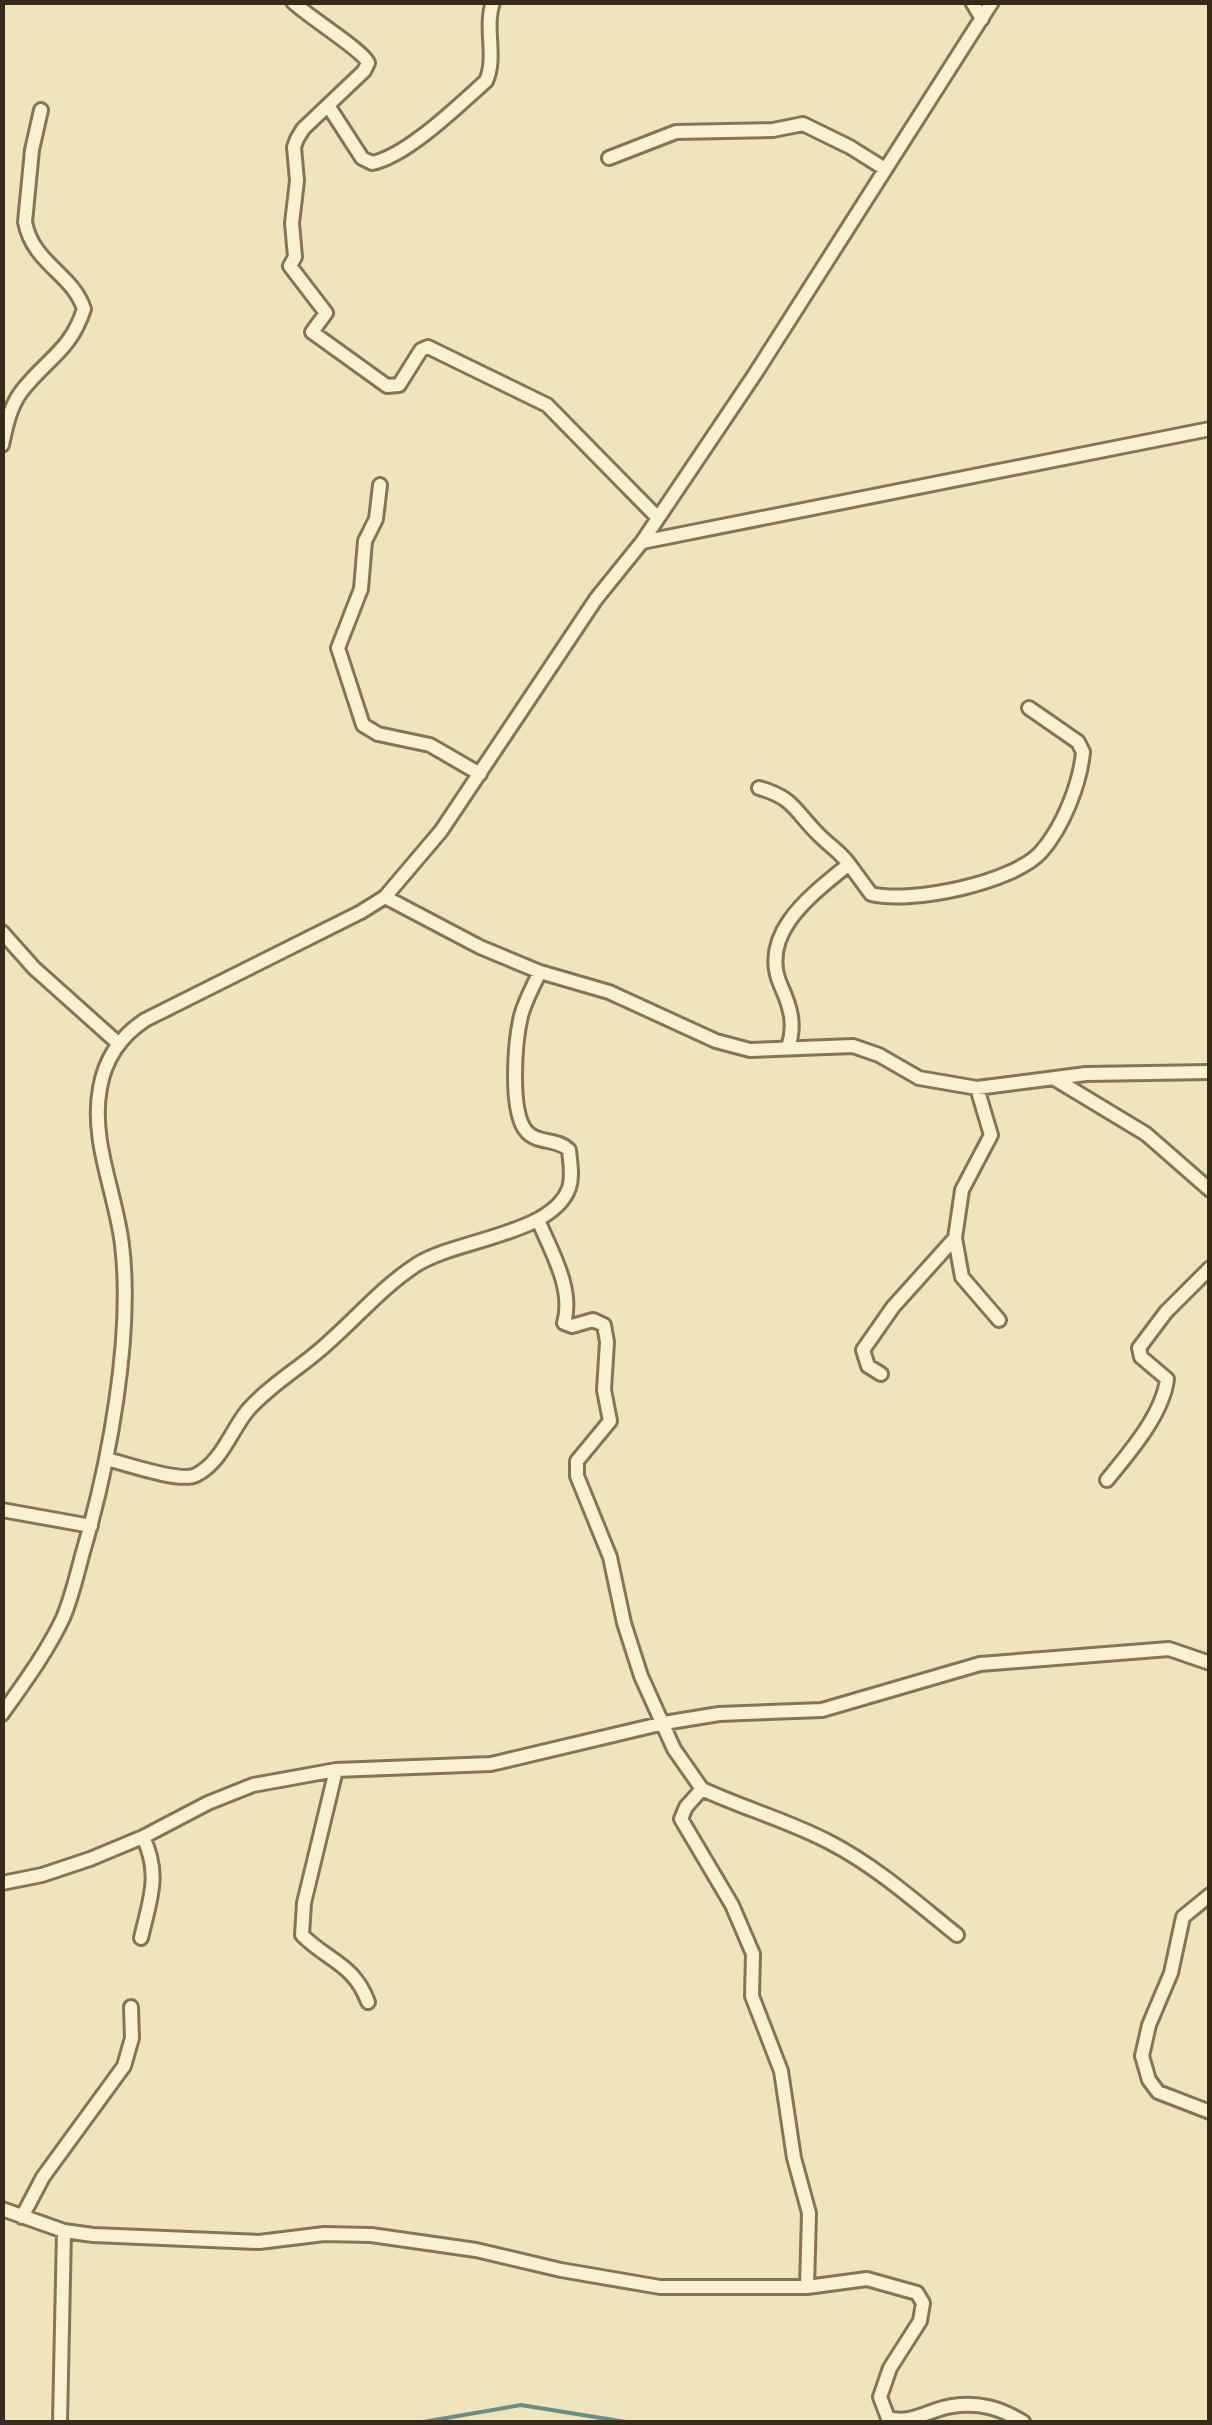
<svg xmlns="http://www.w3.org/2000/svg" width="1212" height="2425" font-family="'Libre Baskerville',serif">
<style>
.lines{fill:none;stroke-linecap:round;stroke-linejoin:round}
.stream{stroke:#688e87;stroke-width:4}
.street-casing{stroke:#877455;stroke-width:18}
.street{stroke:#faf1d0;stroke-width:12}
</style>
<rect width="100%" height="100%" fill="#efe4bc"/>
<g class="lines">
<path class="stream" d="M423,2422L521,2405L626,2422"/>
<defs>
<path id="street" d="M293,2C307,16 364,51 368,63L364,71L303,129L297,139L294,147L297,181L292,223L295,257L290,266L326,313L312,332L387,386L399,385L421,350L428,347L547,405L658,518
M972,2L982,19
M329,107L362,158L372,163C407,156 459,105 486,81C497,57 484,28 493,2
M609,158L676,132L773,130L803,124L850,147L885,169
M2,445C6,426 10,407 21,392C46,359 70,352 84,309C72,273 33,264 25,222L32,150L41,110
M380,485L376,519L365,541L361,589L338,648L363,725L378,734L430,745L480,774
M642,542L1210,429
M759,788C795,798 795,812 820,836C830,846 840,852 849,864C814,893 757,933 781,986C790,1006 796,1025 788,1047
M849,864L871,894C911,904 1013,883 1041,852C1063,827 1080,784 1083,752L1078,742L1029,708
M385,897L480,947L540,972L609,992L716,1041L750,1050L853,1046L879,1055L919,1078L977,1088L1086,1074L1210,1072
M2,932L34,968L119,1044
M1055,1079L1146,1134L1210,1190
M538,1220C551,1251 574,1289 564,1323L572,1326L593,1320L604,1325L607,1342L604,1390L610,1421L577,1461V1476L610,1557L624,1623L641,1676L674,1749L702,1789L686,1807L681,1819L732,1905L753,1954L752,1996L781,2071L794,2158L809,2213L807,2287
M955,1238L962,1277L999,1320
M881,1374L868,1366L863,1350L893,1307L955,1238L962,1190L991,1135L977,1088
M107,1459C126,1464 181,1483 196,1475C222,1462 231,1430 248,1410C273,1382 304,1366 330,1341C358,1316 384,1286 416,1265C456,1239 552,1235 569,1188C573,1176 570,1162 569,1150C557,1138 538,1144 527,1132C509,1113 515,1041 521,1016C525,1001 533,986 540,972
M1107,1480C1129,1453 1163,1414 1167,1379L1141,1357L1139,1348L1166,1312L1210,1268
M2,1510L91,1526
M2,1714C24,1683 47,1652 63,1618C72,1597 77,1574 83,1552C109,1464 133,1336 122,1245C116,1193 90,1141 100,1088C105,1059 121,1036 145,1020L361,912L385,897L441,831L596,599L642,542L755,374L992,2
M336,1770L304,1903L302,1935C328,1961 354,1964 368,2002
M702,1789C745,1809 790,1821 831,1843C877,1867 917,1903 957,1935
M2,1883L42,1875L90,1859L143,1837L208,1803L253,1785L336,1770L491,1764L664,1723L719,1714L822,1710L980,1664L1169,1649L1210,1663
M1210,1895L1183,1917L1171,1973L1149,2025L1142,2056L1149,2080L1158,2092L1210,2112
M141,1938C150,1899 161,1875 143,1837
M2,2209L64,2231L93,2235L259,2242L324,2234L371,2235L476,2250L561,2270L660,2287H807L867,2279L917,2293L923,2303L920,2321L890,2368L880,2397L888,2418C912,2425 930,2409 952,2406C980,2402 1000,2408 1023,2422
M22,2217L43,2177L124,2066L132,2038L131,2007
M60,2422L64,2231"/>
</defs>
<use href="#street" class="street-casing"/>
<use href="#street" class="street"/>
</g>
<rect width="1212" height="2425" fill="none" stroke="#362a1b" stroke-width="10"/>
</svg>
